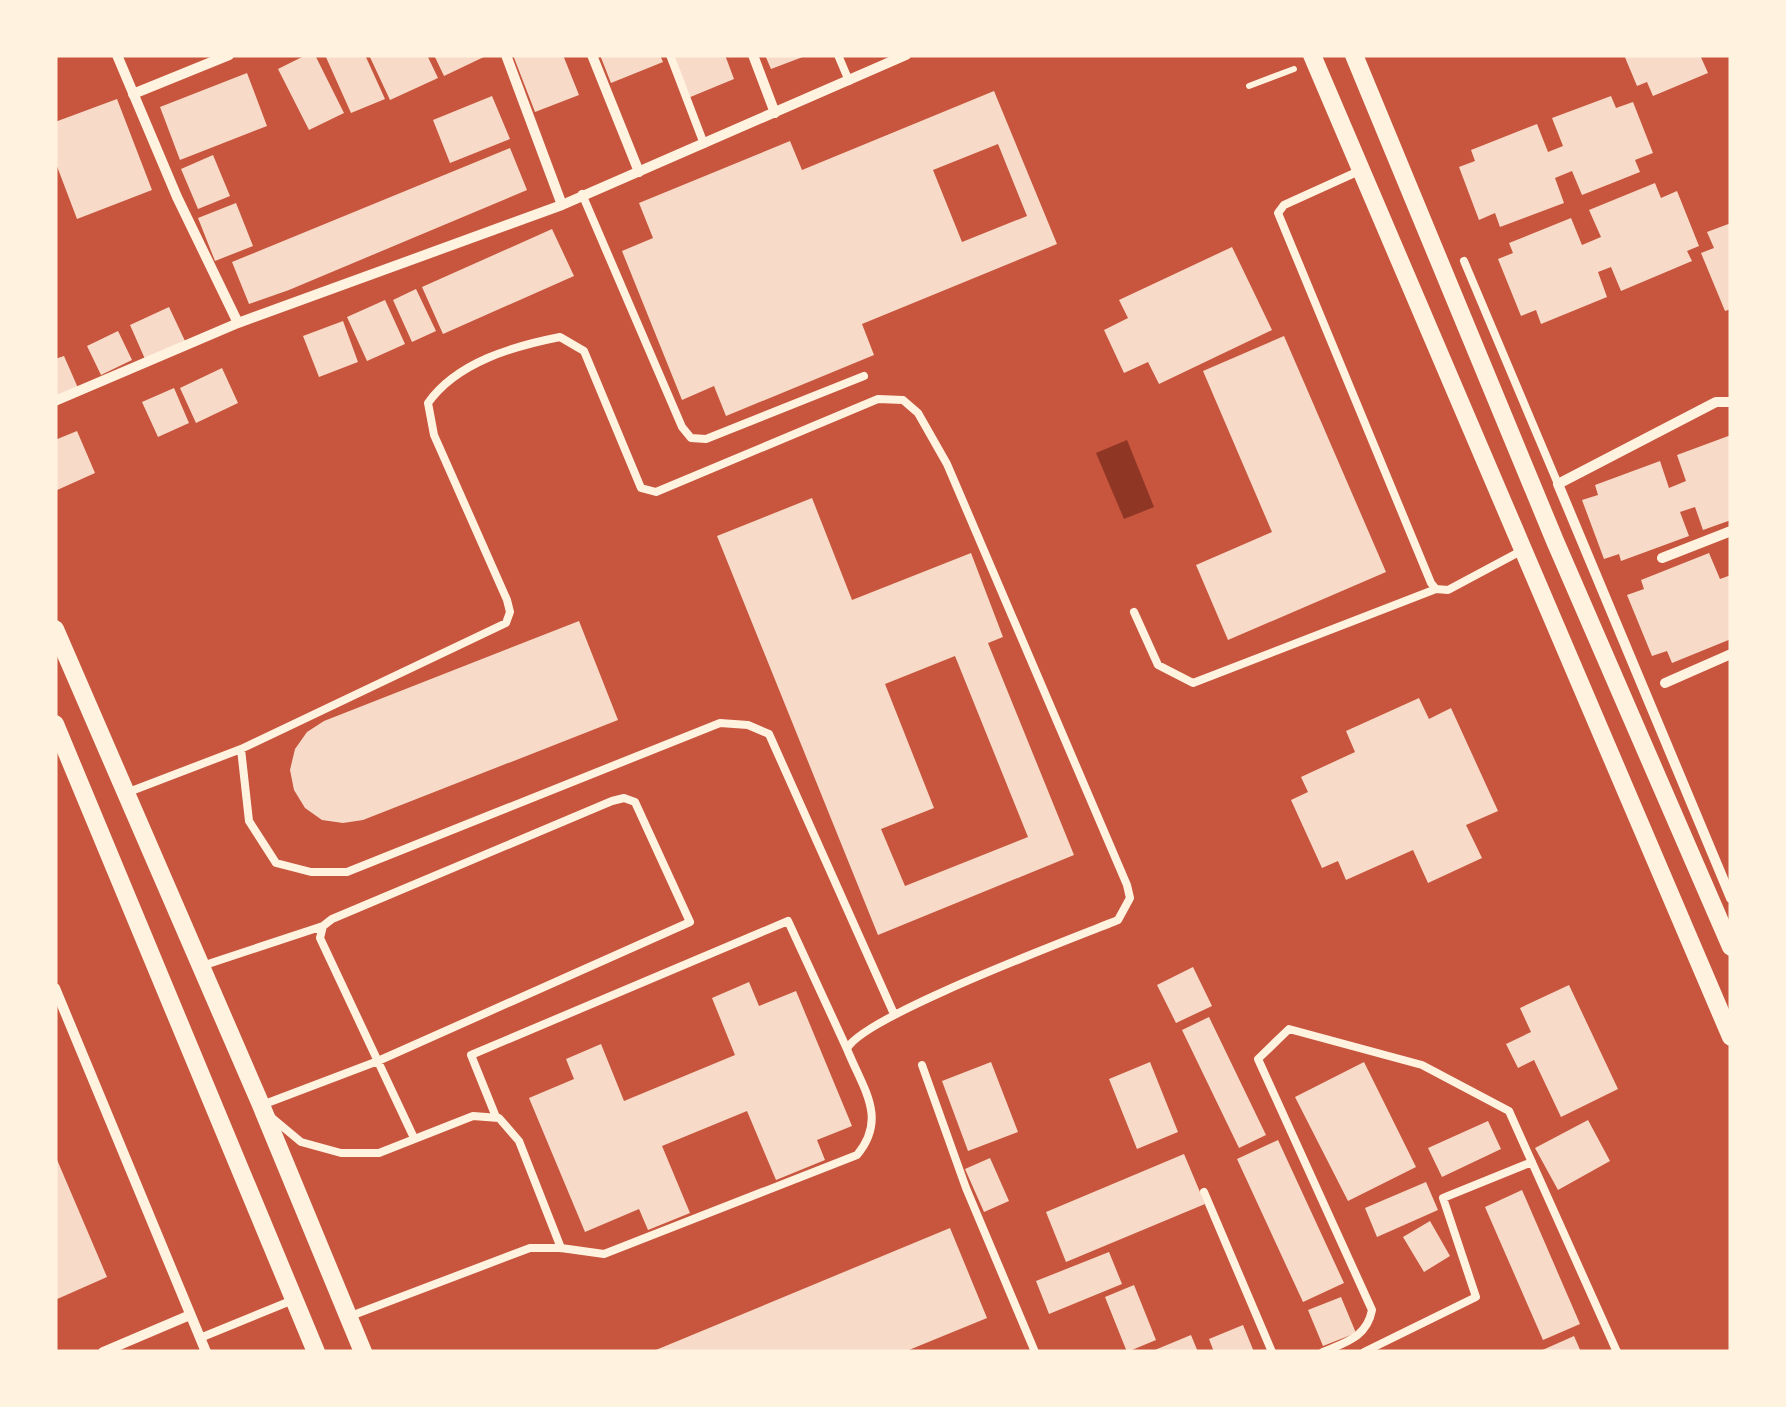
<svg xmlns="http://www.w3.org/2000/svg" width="1786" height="1407" font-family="Inter,sans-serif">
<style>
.water{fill:#8f3625}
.building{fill:#f7dbc8;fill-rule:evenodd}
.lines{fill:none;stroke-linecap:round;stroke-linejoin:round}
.path{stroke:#fff3e0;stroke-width:6}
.service{stroke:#fff3e0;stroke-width:8}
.minor{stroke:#fff3e0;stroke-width:10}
.tertiary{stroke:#fff3e0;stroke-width:18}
</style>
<rect width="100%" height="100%" fill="#c8553d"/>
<path class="water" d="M1127,440L1154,507L1124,519L1096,453Z"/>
<path class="building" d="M306,55H315L344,113L309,130L278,69Z
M325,55H365L385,99L351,113Z
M369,55H427L438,78L390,100Z
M434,55H488L444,76Z
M513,55H563L579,95L535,112Z
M600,55H660L663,62L611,83Z
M670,55H725L734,79L688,98Z
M765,55H808L771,69Z
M1624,55H1700L1708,73L1653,96L1647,82L1637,86Z
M247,73L267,126L180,160L160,107Z
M994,91L1057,244L862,324L874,355L726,416L714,386L682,400L622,251L653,238L639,203L790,141L802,170ZM998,144L1027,216L962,242L933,170Z
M492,96L510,139L450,163L433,120Z
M1611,96L1616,108L1633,102L1653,153L1635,160L1640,172L1582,195L1572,171L1555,178L1564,203L1500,227L1495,213L1479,220L1459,167L1475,161L1471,150L1537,124L1548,152L1563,146L1552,118Z
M117,99L152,190L77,219L55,161V122Z
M510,148L527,190L289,290L249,304L232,262Z
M213,155L230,196L198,209L181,169Z
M1655,183L1661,198L1677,191L1699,246L1687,251L1692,261L1621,291L1611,267L1598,272L1607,297L1541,324L1536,310L1521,316L1498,259L1513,253L1509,243L1571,218L1582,245L1601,237L1589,210Z
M236,203L253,246L215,261L198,218Z
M1731,223V309L1725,311L1701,253L1714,248L1707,232Z
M552,229L574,276L443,334L422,287Z
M1232,247L1272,330L1159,384L1148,362L1124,373L1104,330L1128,318L1119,300Z
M416,289L436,331L412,342L393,300Z
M385,300L405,344L367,361L347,317Z
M169,307L185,341L145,359L130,325Z
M343,321L358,362L319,377L303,336Z
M118,331L132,360L101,375L87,346Z
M1284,336L1386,572L1228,640L1196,565L1272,532L1203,371Z
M64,356L78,388L55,398V359Z
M222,368L238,403L196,423L180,388Z
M174,388L189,423L158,437L142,402Z
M77,431L95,473L55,491V440Z
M1731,435V520L1703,530L1695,507L1680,512L1689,536L1621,561L1619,554L1604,559L1582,500L1598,495L1595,485L1660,461L1669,488L1686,481L1677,455Z
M812,498L852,600L971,553L1003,637L988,643L1074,855L878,935L717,536ZM955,656L1028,837L905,886L881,829L934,808L885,684Z
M1709,553L1720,579L1731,575V639L1672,663L1667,651L1652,656L1627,595L1644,589L1641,580Z
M579,621L618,720L363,820L343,823L322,820L305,808L294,790L290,770L295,749L307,732L324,721Z
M1419,698L1429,719L1451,708L1498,811L1466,825L1482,858L1428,883L1413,850L1346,880L1338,861L1322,868L1291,800L1308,792L1301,777L1355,752L1346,731Z
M1193,967L1212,1006L1176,1023L1157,985Z
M749,982L759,1006L796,991L852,1126L817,1140L825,1160L776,1180L747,1111L662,1146L690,1213L648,1230L639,1209L585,1232L529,1098L574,1079L566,1059L601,1044L624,1101L735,1055L712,998Z
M1569,985L1618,1089L1561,1117L1534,1060L1518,1068L1506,1044L1531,1032L1520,1008Z
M1209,1017L1266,1135L1239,1148L1182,1030Z
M991,1062L1018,1132L968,1151L942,1081Z
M1150,1062L1178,1132L1137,1149L1109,1079Z
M1364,1062L1416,1167L1348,1201L1295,1097Z
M1588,1120L1610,1161L1558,1190L1535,1148Z
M1488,1121L1501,1149L1442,1177L1428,1148Z
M1278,1140L1344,1283L1303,1302L1237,1159Z
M1184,1154L1205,1204L1066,1262L1046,1212Z
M55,1155L107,1277L55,1300Z
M990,1158L1009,1201L984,1212L965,1169Z
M1426,1182L1438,1210L1377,1237L1365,1208Z
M1522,1190L1580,1324L1543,1340L1485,1207Z
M1430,1221L1450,1256L1424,1272L1403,1237Z
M950,1228L987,1318L904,1352H651Z
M1109,1252L1122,1284L1049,1314L1036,1281Z
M1134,1285L1156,1340L1127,1352L1105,1297Z
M1341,1297L1356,1333L1323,1346L1308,1310Z
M1243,1325L1254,1352H1214L1209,1339Z
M1191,1335L1198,1352H1150Z
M1574,1336L1581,1352H1538Z"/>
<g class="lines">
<path class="path" d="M1249,86L1294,69"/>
<path class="service" d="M670,55L704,144
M838,55L849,81
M1359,171L1284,205L1278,213L1431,583L1436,589L1448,590L1521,551
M582,194L682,427L691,438L706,439L864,376
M1464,261L1558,484
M1134,612L1158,665L1193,683L1436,589
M241,749L249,821L276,863L311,872H347L720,723L748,725L769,734L894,1014
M126,793L241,749L506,623L510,612L507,600L434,435L428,403C457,362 514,346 560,337L584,351L641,488L656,492L878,399L903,400L918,413L947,464L1127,885L1130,898L1118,920C1074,938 861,1017 847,1049C863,1089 888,1118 857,1155L604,1254L561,1248H530L348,1317
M202,966L323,926
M922,1065L966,1188L1035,1352
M262,1105L378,1061L690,922L635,802L624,798L612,801L332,919L323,926L320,938L414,1138
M271,1117L301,1142L341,1153H379L473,1116L499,1118L519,1141L561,1248
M496,1117L471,1055L788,921L847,1049
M1204,1192L1272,1352
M200,1338L293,1300
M1323,1352C1346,1342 1367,1337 1372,1310L1258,1059L1289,1029L1422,1065L1509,1111L1617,1352
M1364,1352L1476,1297L1443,1198L1532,1162"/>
<path class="minor" d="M117,55L177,197L238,323
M506,55L562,205
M592,55L639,172
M753,55L775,113
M133,94L229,55
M55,401L238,323L562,205L906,55
M1731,402H1716L1558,484L1731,898
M1662,558L1731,531
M1665,683L1731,654
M55,988L206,1352
M103,1352L190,1315"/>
<path class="tertiary" d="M1312,55L1731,1037
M1354,55L1555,541L1731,947
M55,629L261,1105L363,1352
M55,724L316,1352"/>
</g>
<rect width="1786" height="1407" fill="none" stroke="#fff3e0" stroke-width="115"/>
</svg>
